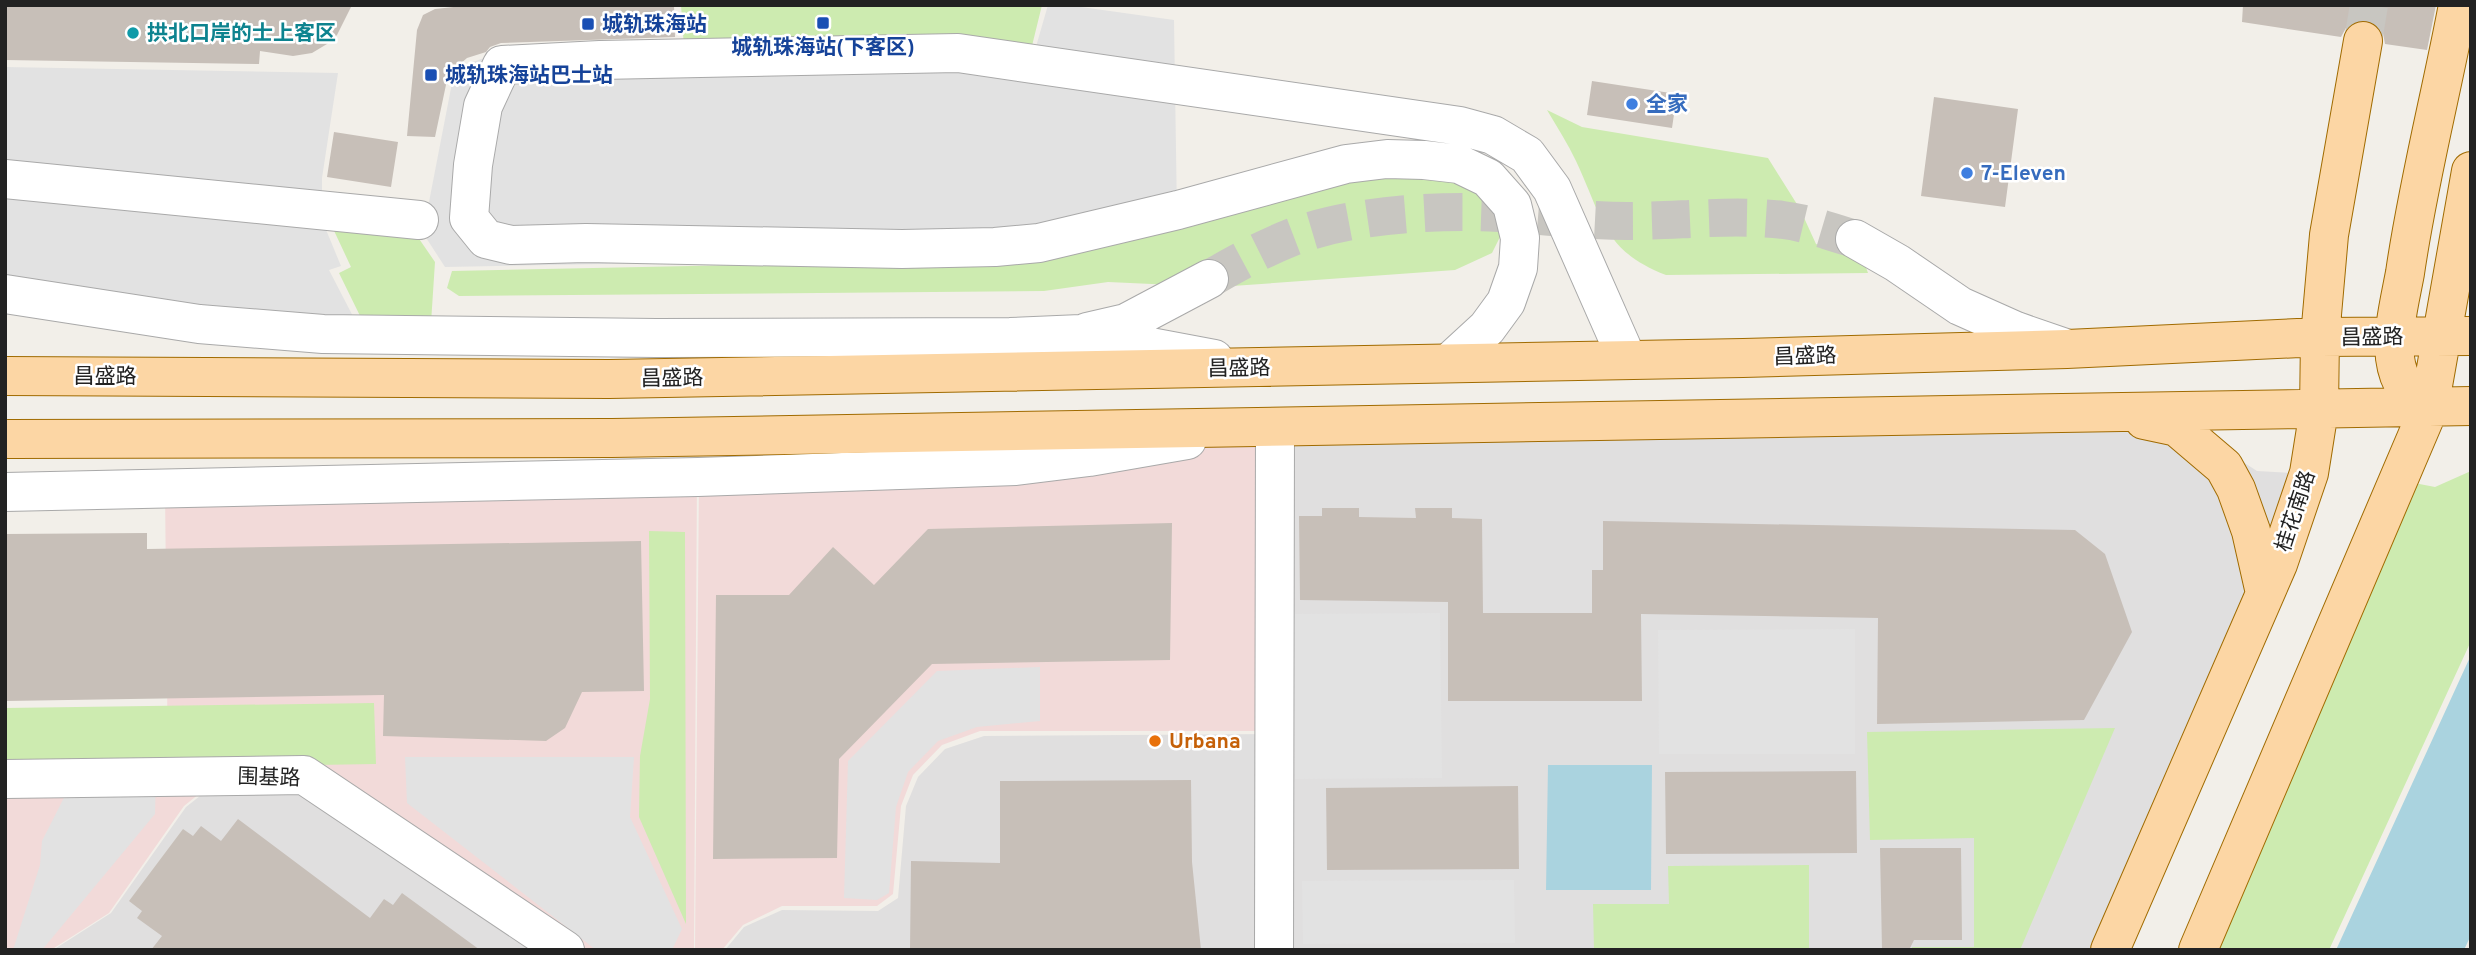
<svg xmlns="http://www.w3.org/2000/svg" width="2476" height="955" font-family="Overpass,'Noto Sans SC',sans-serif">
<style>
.residential{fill:#e0dfdf}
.commercial{fill:#f2dad9}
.grass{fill:#cdebb0}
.parking{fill:#e2e2e2}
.water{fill:#aad3df}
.building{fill:#c7bfb8}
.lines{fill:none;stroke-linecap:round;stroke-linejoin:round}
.minor-tunnel{stroke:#c8c6c1;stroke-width:38;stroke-dasharray:38 19;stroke-linecap:butt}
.major-tunnel{stroke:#c8c6c1;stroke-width:38;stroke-dasharray:38 19;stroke-linecap:butt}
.minor-casing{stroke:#a9a9a9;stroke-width:40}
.major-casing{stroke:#a06b00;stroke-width:40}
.minor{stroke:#fff;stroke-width:38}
.major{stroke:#fcd6a4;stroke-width:38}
.transit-dot{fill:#1a4fb4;stroke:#fff;stroke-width:2.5}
.culture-dot{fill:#0f9aa8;stroke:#fff;stroke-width:2.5}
.shop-dot{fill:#3f7fe0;stroke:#fff;stroke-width:2.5}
.food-dot{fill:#e8710a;stroke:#fff;stroke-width:2.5}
.labels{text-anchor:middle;stroke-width:5;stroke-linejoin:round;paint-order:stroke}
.transit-label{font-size:21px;font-weight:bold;fill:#164399;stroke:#fff;text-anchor:start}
.culture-label{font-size:21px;font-weight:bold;fill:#0d838f;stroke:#fff;text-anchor:start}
.shop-label{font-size:21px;font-weight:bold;fill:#366cbe;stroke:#fff;text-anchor:start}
.street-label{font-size:21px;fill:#222;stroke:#fff}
.food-label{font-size:21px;font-weight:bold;fill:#c56008;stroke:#fff;text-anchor:start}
</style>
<rect width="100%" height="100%" fill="#f2efe9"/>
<path class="residential" d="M2198,413L2220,447L2257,471L2307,474L2108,950H725L744,927L782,910L878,911L898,898L906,806L918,777L945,749L984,736L1276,734L1277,428Z
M304,776L558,950H53L111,913L186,807L224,777Z"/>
<path class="commercial" d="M1260,429L1273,731H980L942,745L913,775L901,806L893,894L877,906H782L743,925L722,950H695L699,478Z
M697,478L694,950H562L304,773L168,775L165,490Z
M220,777L184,806L109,913L51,950H5V780Z"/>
<path class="grass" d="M681,5H1042L1030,54L684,48Z
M1547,110L1582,127L1768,158L1800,209L1816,244L1864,262L1868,273L1666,275C1603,251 1602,216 1576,161C1568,144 1557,127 1547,110Z
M1428,168L1496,197L1500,237L1492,253L1455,270L1218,287L1108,282L1044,291L459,296L447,288L452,271L926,261L1303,184Z
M329,220L413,230L435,262L431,323L364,324L339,273L351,267Z
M2471,471V641L2329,950H2204L2404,481L2435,487Z
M649,531L685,532L686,924L639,817L640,756L650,699Z
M374,703L376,764L5,770V708Z
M2115,728L2020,950H1912V947H1974V838L1870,840L1867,732Z
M1809,865V950H1594L1593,904H1669L1668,866Z"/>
<path class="parking" d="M1048,5H1067L1174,20L1177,215L926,258L445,267L423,233L452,83L457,72L470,63L487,57H1033Z
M5,67L338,73L322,178V220L341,266L329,270L358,326L5,287Z
M1440,613L1442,778L1295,779L1293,614Z
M1855,629V754H1659L1658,630Z
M1040,667V721L977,727L938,741L908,772L896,807L889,893L877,900L844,898L848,761L937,671Z
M405,757H634L630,817L682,929L672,950H596L407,803Z
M156,776L155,814L42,950H13L40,865L42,841L74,778Z
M1514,880L1515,943L1303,944L1302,881Z"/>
<path class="water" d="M2471,655V935L2464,950H2336Z
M1548,765H1652L1651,890H1546Z"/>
<path class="building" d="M5,5H352L337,35L327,44L312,53L293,56L260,51L259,64L5,60Z
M472,5H674L675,37L501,43L490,47L486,52L467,58L453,70L447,80L435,137L407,136L417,30L423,15L435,9Z
M2243,5H2436L2427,50L2385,44L2383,33L2378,25L2366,19L2356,20L2347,26L2341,37L2242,22Z
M1592,81L1677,94L1672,128L1587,115Z
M1934,97L2018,109L2005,207L1921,196Z
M334,132L398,142L391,187L327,177Z
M1322,508H1359V517L1416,518L1415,508H1452V518L1482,519L1483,613H1592V570H1603V521L2075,530L2105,554L2132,632L2084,720L1877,724L1878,618L1641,614L1642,701H1448V602L1300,600L1299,516H1322Z
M1172,523L1170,660L932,664L839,759L837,858L713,859L716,595H789L833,547L874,585L928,529Z
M147,533V549L641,541L644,691L582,692L565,728L546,741L383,736L384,695L5,701V534Z
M1856,771L1857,853L1666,854L1665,772Z
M1191,780L1192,862L1201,950H910L911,861L1000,863V781Z
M1518,786L1519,869L1327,870L1326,788Z
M238,819L370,918L384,899L393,905L402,893L480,950H151L162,936L137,918L142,911L129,901L183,829L193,836L201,826L221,841Z
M1880,848H1961L1962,940H1914L1909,950H1882Z"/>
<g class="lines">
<path class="minor-tunnel" d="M1209,279C1236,264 1262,249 1290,238C1342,217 1418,211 1474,212C1525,213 1577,221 1628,221C1679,221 1732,214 1783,220C1807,223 1831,232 1855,239"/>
<path class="major-tunnel" d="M2363,41L2369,5"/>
<defs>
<path id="minor" d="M5,179L419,220
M1855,239L1897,263L1960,306L2016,331L2065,348
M5,294L199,324L323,334L656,338L1010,337L1081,334L1214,359
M1087,332L1126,323L1209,279
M1450,362L1487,328L1506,302L1518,268L1520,238L1512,205L1488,178L1459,164L1424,160L1387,159L1346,164L1178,210L1039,243L995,247L902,249L586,243L511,245L486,239L469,218L473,165L483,106L502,65L600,60L958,53L1460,126L1493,135L1527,155L1552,189L1627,359
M5,492L698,477L1016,466L1089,457L1187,440
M5,779L304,775L565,950
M1274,950L1275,427"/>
<path id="major" d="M6,376L609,379L1743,358L2067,349L2320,337L2471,336
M2429,408C2409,398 2398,381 2395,358C2392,330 2400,300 2405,273C2418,183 2441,95 2458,5
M2144,420L2177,427L2224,467L2236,489L2251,531L2265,593
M8,439L612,438L2471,406
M2110,950L2278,564L2309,473L2319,410L2320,337L2329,235L2363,41
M2198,950L2429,408L2471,171"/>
</defs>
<use href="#minor" class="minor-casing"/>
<use href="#major" class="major-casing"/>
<use href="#minor" class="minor"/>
<use href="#major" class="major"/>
</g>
<g class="transit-dot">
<rect x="816" y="16" width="14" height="14" rx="3.5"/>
<rect x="581" y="17" width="14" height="14" rx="3.5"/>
<rect x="424" y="68" width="14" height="14" rx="3.5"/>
</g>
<circle class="culture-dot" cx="133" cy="33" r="7"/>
<g class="shop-dot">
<circle cx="1632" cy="104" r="7"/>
<circle cx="1967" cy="173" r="7"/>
</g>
<circle class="food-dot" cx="1155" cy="741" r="7"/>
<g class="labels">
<g class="transit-label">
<text x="602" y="31">城轨珠海站</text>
<text x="823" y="54" text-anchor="middle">城轨珠海站(下客区)</text>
<text x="445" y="82">城轨珠海站巴士站</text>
</g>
<g class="culture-label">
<text x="147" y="40">拱北口岸的士上客区</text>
</g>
<g class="shop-label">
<text x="1646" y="111">全家</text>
<text x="1981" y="180">7-Eleven</text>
</g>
<g class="street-label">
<text transform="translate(2372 337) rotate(-1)" y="7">昌盛路</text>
<text transform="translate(1805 356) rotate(-2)" y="7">昌盛路</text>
<text transform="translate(1239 368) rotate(-1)" y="7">昌盛路</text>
<text x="105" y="383">昌盛路</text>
<text transform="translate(672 378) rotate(-1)" y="7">昌盛路</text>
<text transform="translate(2295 511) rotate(-72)" y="7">桂花南路</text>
<text transform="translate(269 777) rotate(2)" y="7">围基路</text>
</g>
<g class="food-label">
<text x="1169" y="748">Urbana</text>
</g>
</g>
<rect width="2476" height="955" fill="none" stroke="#222222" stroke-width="14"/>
</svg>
